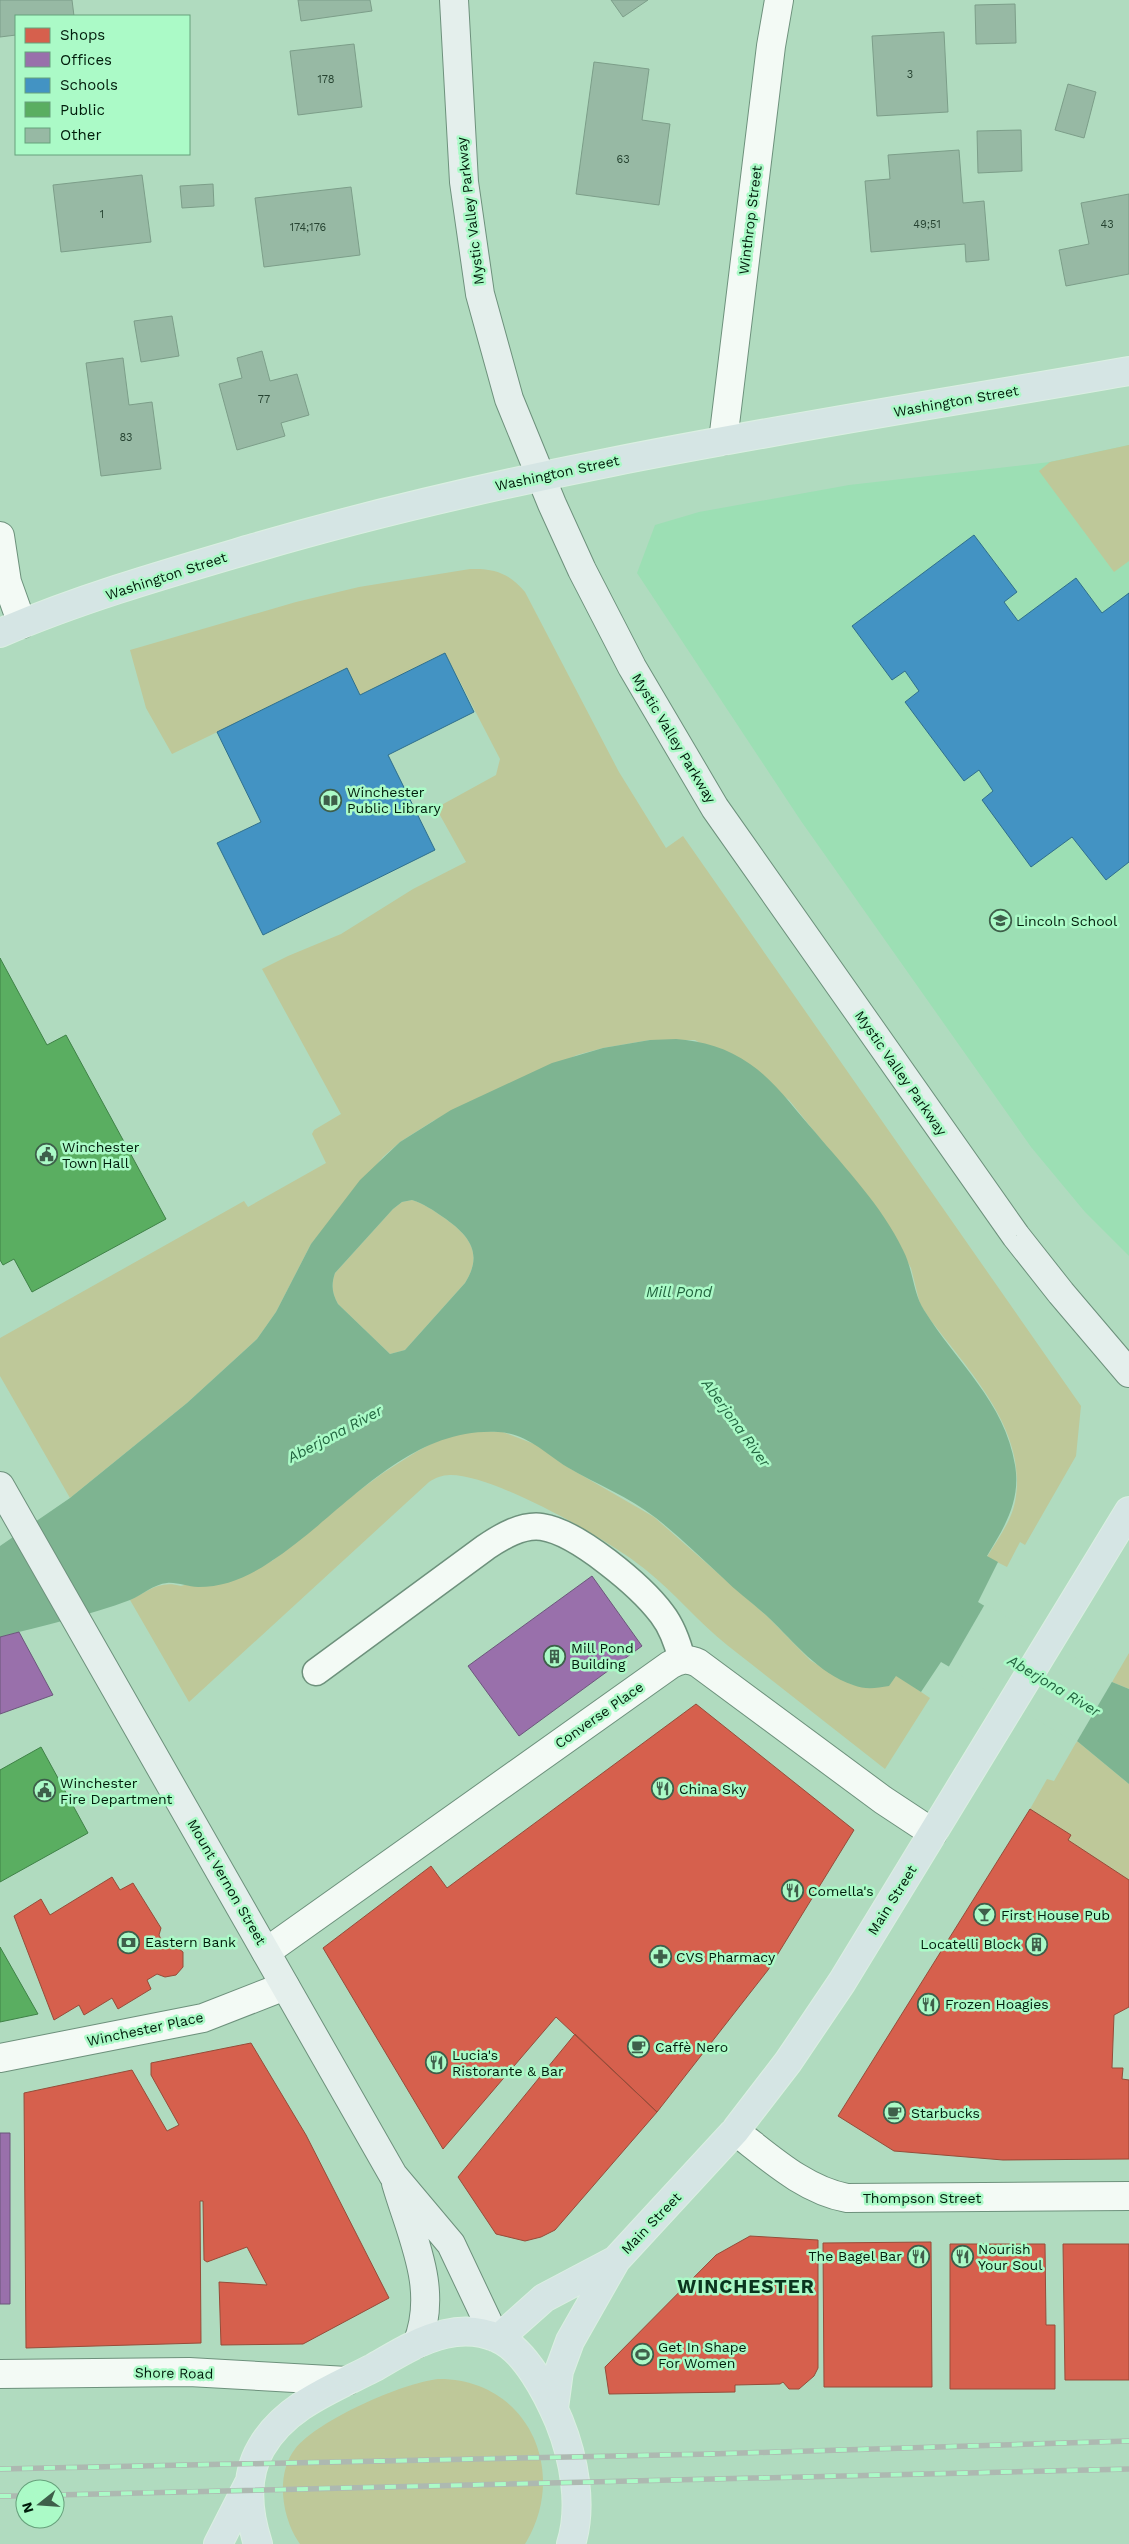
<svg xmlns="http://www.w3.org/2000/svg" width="1129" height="2544" font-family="'Work Sans',sans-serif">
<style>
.built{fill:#9cdfb4}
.green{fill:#bec899}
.water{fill:#7eb491;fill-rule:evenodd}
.pier{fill:#b0dbbf}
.shops{fill:#d6604d;stroke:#964c39}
.offices{fill:#9970ab;stroke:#6b577b}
.schools{fill:#4393c3;stroke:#2f6f8c}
.public{fill:#5aae61;stroke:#3f8247}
.building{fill:#97b9a4;stroke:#7c9e89}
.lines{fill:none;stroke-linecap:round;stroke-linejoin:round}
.service-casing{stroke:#6d917c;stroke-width:29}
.minor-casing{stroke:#6d917c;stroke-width:30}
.secondary-casing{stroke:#6d917c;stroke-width:30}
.primary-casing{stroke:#dbefe2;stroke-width:30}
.service{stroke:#f3faf5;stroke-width:26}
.minor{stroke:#f3faf5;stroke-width:28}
.secondary{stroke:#e4efec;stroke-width:28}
.primary{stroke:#d5e5e4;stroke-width:28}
.rail-casing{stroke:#adb9b1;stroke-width:5.5}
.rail{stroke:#abfac7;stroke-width:4;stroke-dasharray:11;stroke-linecap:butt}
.labels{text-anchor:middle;stroke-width:5;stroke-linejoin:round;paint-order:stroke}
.number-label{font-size:11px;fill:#264331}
.street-label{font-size:14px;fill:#001c0b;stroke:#abfac7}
.poi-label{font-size:14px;fill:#001c0b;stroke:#abfac7;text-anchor:start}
.water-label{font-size:15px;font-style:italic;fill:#236540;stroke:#abfac7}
.district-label{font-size:19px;font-weight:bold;letter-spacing:1px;fill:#0a351e;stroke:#abfac7}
</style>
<rect width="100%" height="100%" fill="#b0dbbf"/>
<path class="built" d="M1129,445V1256L1085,1212L1031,1147L801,821L637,573L655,525L699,512L849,485L1050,462Z"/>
<path class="green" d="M1129,445V561L1114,572L1039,471L1050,462Z
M470,569C494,568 509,573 525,592L619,772L666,848L683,836L1081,1406L1076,1456L1025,1545L1020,1542L1007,1567L987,1557C997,1540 1011,1522 1015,1502C1029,1431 968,1370 929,1318L920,1304L911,1268L880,1213L789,1100L695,1040H650L603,1048L577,1055L433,1121L400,1142L383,1157L311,1244L276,1312L257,1339L187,1403L70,1498L0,1376V1338L244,1201L248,1207L326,1163L312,1134L314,1130L341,1114L262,969L288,956L341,934L413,889L466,862L436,808L496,775L500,759L445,653L360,695L347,669L172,754L146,708L130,650L296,602L359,587Z
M412,1200C424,1204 433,1210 443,1217C469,1235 484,1253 465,1283L405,1350L390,1354L338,1304C332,1293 331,1285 335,1273L393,1209L402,1202Z
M483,1431L503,1432L537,1445L564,1465L654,1517L769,1618L810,1660L832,1674L853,1685L896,1675L930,1698L885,1769L727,1645C698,1622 675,1593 646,1570C611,1541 494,1474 450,1475C442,1475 435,1478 429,1482L189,1702L130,1600C149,1591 159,1580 181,1586L272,1561L341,1504L383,1473L416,1452L440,1439L462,1433Z
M1129,1653V1689L1112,1682Z
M1077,1741L1129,1784V1880L1068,1840L1071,1835L1030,1809L1047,1779L1054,1781Z
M438,2379C527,2378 570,2471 525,2544H300C282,2519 275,2475 295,2449C318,2420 402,2383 438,2379Z"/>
<path class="water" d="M676,1039C702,1041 728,1048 750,1064C776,1082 794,1109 815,1132C846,1169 882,1206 903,1250C913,1269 913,1293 924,1310C956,1362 1005,1402 1015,1465C1021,1501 1005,1526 987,1556L998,1562L978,1602L1112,1682L1129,1689V1784L1077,1741L941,1662L921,1692L896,1676L889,1686C876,1688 866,1690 853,1685C818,1673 795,1643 769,1618C754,1604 737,1592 722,1577C700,1557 680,1537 656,1518C629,1497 596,1484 567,1467C545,1453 526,1433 498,1432C404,1427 342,1516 270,1562C248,1577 225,1587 198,1587C188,1587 177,1582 167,1583C154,1584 142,1595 130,1600C91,1615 41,1626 0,1637V1546L70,1498L187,1403L257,1339L276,1312L311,1244L360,1180L400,1142L451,1110L552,1063L603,1048L650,1040ZM412,1200C424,1204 433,1210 443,1217C469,1235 484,1253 465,1283L405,1350L390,1354L338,1304C332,1293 331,1285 335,1273L393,1209L402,1202Z"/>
<path class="pier" d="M985,1604L1113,1680L1076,1743L948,1668Z"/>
<path class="shops" d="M696,1704L854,1830L768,1970L657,2112L556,2017L443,2149L323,1948L431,1866L447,1888Z
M1030,1809L1071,1835L1068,1840L1129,1880V2007L1114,2015L1112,2068H1123L1122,2079L1129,2080V2159L1003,2160L894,2151L838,2116Z
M112,1877L120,1890L133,1883L161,1928L159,1935L163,1944L174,1945L183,1952V1967L176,1975L165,1977L157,1974L147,1980L151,1989L118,2009L112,1998L84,2015L79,2005L54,2020L14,1916L41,1899L50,1915Z
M575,2034L657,2112L555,2230L541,2237L525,2241L496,2234L458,2177Z
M251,2043L306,2135L389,2298L303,2344L221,2345L219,2282L267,2285L247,2247L207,2262L204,2260L203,2201H200L201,2343L26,2348L24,2093L132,2070L167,2131L179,2125L151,2075V2063Z
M750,2236L818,2240V2368L814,2376L799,2389H789L783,2382L780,2384L735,2385V2392L609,2394L605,2367L716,2255Z
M931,2242L932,2387H824L823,2243Z
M950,2244H1045L1046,2325H1055V2389H950Z
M1063,2244H1129V2380H1065Z"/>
<path class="offices" d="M592,1576L642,1646L519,1736L468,1666Z
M19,1632L53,1695L0,1714V1637Z
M0,2133H10V2304H0Z"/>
<path class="schools" d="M974,535L1017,592L1004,602L1018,621L1076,578L1102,613L1129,593V862L1106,880L1072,837L1031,867L982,800L993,791L979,770L964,781L905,702L919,691L905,671L892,680L852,626Z
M445,653L474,712L388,755L435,850L263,935L217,843L261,822L217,732L347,668L360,695Z"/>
<path class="public" d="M0,958L47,1045L66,1035L166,1219L32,1292L14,1259L3,1265L0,1260Z
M41,1747L88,1833L0,1882V1770Z
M0,1947L38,2014L0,2022Z"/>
<path class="building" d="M0,0H72L74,16H16V35L0,37Z
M298,0H370L372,11L301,21Z
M611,0H648L623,17Z
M1015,4L1016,43L976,44L975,5Z
M944,32L948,112L877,116L872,36Z
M354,44L362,107L298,115L290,51Z
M594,62L649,69L642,120L670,124L659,205L576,194Z
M1068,84L1096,92L1084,138L1055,130Z
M1021,130L1022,171L978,173L977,131Z
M959,150L963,203L984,201L989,260L966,262L965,244L871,252L865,181L890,179L888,155Z
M142,175L151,242L61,252L53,185Z
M213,184L214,206L182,208L180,186Z
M351,187L360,255L264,267L255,198Z
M1129,194V274L1066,286L1059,250L1089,244L1081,203Z
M172,316L179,356L141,362L134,321Z
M262,351L270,381L297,374L309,415L281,423L285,436L237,450L219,384L242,378L237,358Z
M123,358L129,405L152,402L161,469L101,476L86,363Z"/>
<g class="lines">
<defs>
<path id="service" d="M316,1672L486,1547C501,1537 522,1524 542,1527C577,1532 641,1586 662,1614C672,1627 678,1644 682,1660"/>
<path id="minor" d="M723,441L771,46L779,0
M0,536L7,582L22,624
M266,1952L670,1665C680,1659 688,1658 698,1663L883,1800L933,1833
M0,2058L203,2018L285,1986
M735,2131C769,2157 804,2190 847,2198L1129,2196
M0,2374L189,2372L347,2381"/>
<path id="secondary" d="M454,0L464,182L480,294L509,399L552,504L582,570L632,667L715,808L1016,1236L1061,1293L1129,1373
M0,1486L393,2175L451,2244L495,2337
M396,2183C412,2238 439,2289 417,2344"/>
<path id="primary" d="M0,633C81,598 169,573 254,548C540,464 836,422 1129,371
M499,2338L544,2298L616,2260
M554,2408L559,2371L570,2341L616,2260L735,2131L788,2062L842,1982L1129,1511
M218,2544L248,2485
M258,2544C248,2513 244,2477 261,2448C285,2406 332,2389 373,2368C396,2355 419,2340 445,2334C462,2330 481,2331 497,2338C525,2349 548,2395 559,2421C574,2458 583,2506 571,2544"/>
</defs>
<use href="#service" class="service-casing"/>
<use href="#minor" class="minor-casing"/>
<use href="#secondary" class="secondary-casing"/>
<use href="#primary" class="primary-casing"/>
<use href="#service" class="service"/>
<use href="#minor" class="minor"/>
<use href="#secondary" class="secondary"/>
<use href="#primary" class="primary"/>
<defs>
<path id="rail" d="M0,2469L711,2454L1129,2441
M55,2495L1129,2469
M0,2496H25"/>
</defs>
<use href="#rail" class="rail-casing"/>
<use href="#rail" class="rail"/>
</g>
<defs>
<symbol id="library-ring" viewBox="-11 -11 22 22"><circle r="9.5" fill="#abfac7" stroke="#3e5f4a" stroke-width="1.5"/><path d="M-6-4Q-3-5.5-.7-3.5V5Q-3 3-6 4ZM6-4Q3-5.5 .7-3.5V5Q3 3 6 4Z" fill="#3e5f4a"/></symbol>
<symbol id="school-ring" viewBox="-11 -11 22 22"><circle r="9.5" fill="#abfac7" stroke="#3e5f4a" stroke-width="1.5"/><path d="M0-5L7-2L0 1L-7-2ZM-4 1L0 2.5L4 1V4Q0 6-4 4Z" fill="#3e5f4a"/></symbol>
<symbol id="civic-ring" viewBox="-11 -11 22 22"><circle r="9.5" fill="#abfac7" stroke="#3e5f4a" stroke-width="1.5"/><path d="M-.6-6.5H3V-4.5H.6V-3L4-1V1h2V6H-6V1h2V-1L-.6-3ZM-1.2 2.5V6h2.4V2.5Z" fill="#3e5f4a"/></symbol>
<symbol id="building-ring" viewBox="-11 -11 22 22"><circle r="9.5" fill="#abfac7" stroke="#3e5f4a" stroke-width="1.5"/><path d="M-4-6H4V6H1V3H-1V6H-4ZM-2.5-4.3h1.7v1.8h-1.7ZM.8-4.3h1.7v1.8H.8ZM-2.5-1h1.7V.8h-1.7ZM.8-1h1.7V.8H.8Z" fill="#3e5f4a"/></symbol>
<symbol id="restaurant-ring" viewBox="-11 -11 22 22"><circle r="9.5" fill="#abfac7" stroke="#3e5f4a" stroke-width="1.5"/><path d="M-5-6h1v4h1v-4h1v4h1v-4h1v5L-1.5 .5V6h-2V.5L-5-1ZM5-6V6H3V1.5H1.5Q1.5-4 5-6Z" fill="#3e5f4a"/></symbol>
<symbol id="bar-ring" viewBox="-11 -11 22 22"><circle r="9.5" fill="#abfac7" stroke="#3e5f4a" stroke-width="1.5"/><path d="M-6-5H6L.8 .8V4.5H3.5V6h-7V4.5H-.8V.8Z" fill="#3e5f4a"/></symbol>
<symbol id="bank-ring" viewBox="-11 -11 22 22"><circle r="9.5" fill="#abfac7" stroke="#3e5f4a" stroke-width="1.5"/><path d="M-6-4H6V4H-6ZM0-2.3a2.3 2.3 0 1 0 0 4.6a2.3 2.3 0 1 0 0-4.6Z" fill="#3e5f4a"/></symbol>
<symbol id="pharmacy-ring" viewBox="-11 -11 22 22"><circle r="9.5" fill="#abfac7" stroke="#3e5f4a" stroke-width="1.5"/><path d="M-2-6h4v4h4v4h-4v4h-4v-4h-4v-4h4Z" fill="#3e5f4a"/></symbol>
<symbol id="cafe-ring" viewBox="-11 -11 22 22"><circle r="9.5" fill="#abfac7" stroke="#3e5f4a" stroke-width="1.5"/><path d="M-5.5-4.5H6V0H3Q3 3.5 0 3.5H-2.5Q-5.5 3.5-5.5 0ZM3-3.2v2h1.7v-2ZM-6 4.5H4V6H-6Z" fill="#3e5f4a"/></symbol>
<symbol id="stadium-ring" viewBox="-11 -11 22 22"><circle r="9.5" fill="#abfac7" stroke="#3e5f4a" stroke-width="1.5"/><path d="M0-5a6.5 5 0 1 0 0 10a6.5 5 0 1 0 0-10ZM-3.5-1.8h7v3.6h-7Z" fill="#3e5f4a"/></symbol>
</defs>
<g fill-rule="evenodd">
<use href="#library-ring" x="318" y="788" width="25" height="25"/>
<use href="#school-ring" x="988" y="908" width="25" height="25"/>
<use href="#civic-ring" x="34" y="1142" width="25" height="25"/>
<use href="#building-ring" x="542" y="1644" width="25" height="25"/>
<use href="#restaurant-ring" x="650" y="1776" width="25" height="25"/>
<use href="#civic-ring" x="32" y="1778" width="25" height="25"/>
<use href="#restaurant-ring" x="780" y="1878" width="25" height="25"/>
<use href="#bar-ring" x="972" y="1902" width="25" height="25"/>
<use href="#bank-ring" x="116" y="1930" width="25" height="25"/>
<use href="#building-ring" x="1024" y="1932" width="25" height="25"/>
<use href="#pharmacy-ring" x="648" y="1944" width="25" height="25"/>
<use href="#restaurant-ring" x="916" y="1992" width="25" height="25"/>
<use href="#cafe-ring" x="626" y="2034" width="25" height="25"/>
<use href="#restaurant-ring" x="424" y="2050" width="25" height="25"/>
<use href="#cafe-ring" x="882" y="2100" width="25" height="25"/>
<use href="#restaurant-ring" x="906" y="2244" width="25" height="25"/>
<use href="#restaurant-ring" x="950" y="2244" width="25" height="25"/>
<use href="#stadium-ring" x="630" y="2342" width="25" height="25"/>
</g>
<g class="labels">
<g class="number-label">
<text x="910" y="78">3</text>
<text x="326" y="83">178</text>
<text x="623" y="163">63</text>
<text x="102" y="218">1</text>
<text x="927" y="228">49;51</text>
<text x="1107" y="228">43</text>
<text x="308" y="231">174;176</text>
<text x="264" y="403">77</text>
<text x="126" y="441">83</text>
</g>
<g class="street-label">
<text transform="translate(470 211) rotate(-97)" y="5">Mystic Valley Parkway</text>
<text transform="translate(750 220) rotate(-83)" y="5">Winthrop Street</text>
<text transform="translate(956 401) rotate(-10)" y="5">Washington Street</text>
<text transform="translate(557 473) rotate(-12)" y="5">Washington Street</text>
<text transform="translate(166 576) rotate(-18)" y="5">Washington Street</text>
<text transform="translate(674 738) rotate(59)" y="5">Mystic Valley Parkway</text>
<text transform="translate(901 1073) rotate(55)" y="5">Mystic Valley Parkway</text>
<text transform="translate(599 1715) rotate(-35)" y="5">Converse Place</text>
<text transform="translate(227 1882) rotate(60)" y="5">Mount Vernon Street</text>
<text transform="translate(892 1900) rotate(-58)" y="5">Main Street</text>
<text transform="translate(145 2029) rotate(-12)" y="5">Winchester Place</text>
<text x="922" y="2203">Thompson Street</text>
<text transform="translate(651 2223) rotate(-46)" y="5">Main Street</text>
<text transform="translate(174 2373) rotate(1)" y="5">Shore Road</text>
</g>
<g class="poi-label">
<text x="347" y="797">Winchester<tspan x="347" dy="16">Public Library</tspan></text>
<text x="1016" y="926">Lincoln School</text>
<text x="62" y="1152">Winchester<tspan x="62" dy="16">Town Hall</tspan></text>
<text x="571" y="1653">Mill Pond<tspan x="571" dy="16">Building</tspan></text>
<text x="60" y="1788">Winchester<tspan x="60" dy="16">Fire Department</tspan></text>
<text x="679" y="1794">China Sky</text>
<text x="808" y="1896">Comella's</text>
<text x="1001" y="1920">First House Pub</text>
<text x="145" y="1947">Eastern Bank</text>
<text x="1021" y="1949" text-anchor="end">Locatelli Block</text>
<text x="676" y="1962">CVS Pharmacy</text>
<text x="945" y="2009">Frozen Hoagies</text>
<text x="655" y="2052">Caffè Nero</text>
<text x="452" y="2060">Lucia's<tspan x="452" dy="16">Ristorante &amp; Bar</tspan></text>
<text x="911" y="2118">Starbucks</text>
<text x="978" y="2254">Nourish<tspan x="978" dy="16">Your Soul</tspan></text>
<text x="902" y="2261" text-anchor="end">The Bagel Bar</text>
<text x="658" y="2352">Get In Shape<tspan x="658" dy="16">For Women</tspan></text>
</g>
<g class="water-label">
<text x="679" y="1297">Mill Pond</text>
<text transform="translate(736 1423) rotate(54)" y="5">Aberjona River</text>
<text transform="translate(335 1434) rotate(-28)" y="5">Aberjona River</text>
<text transform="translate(1054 1686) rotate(31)" y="5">Aberjona River</text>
</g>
<g class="district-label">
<text x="746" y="2293">WINCHESTER</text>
</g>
</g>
<rect x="15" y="15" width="175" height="140" fill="#abfac7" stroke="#67a17c"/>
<rect x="25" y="28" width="25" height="15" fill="#d6604d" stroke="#67a17c"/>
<text x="60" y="40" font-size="15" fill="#001c0b">Shops</text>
<rect x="25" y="52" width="25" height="15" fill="#9970ab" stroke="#67a17c"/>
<text x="60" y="65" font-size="15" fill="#001c0b">Offices</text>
<rect x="25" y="78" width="25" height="15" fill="#4393c3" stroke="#67a17c"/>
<text x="60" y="90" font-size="15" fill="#001c0b">Schools</text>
<rect x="25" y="102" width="25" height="15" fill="#5aae61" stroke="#67a17c"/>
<text x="60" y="115" font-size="15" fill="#001c0b">Public</text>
<rect x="25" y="128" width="25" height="15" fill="#97b9a4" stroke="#67a17c"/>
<text x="60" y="140" font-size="15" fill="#001c0b">Other</text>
<g transform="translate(40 2504) rotate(253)"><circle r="24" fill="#abfac7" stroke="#67a17c"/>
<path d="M0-4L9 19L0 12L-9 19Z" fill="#3e5f4a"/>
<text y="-8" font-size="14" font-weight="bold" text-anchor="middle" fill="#001c0b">N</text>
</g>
</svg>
